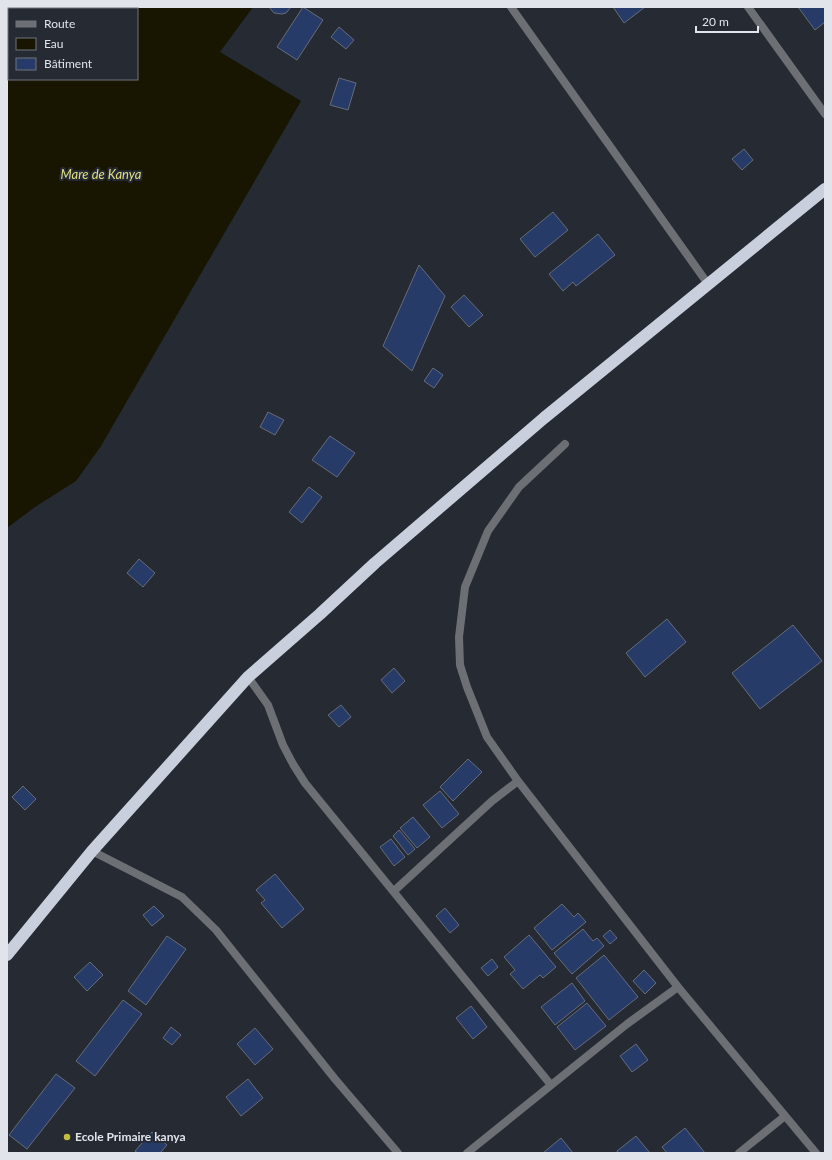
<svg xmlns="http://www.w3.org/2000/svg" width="832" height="1160" font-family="Lato,sans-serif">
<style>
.water{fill:#181600;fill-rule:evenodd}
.building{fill:#263b68;stroke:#676c78}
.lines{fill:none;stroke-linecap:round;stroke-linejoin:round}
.street{stroke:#6c6f74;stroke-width:8}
.highway{stroke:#c9cfdc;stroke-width:12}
.poi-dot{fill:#c4bc3e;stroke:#252a33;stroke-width:1.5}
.labels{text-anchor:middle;stroke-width:4;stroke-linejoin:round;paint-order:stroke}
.poi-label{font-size:12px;font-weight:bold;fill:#e1e4eb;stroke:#252a33;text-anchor:start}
.water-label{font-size:13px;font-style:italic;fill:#e2dd82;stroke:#252a33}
</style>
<rect width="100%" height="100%" fill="#252a33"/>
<path class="water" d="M7,7H253L220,52L301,101L101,446L76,481L35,507L7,528ZM9,9H137V79H9Z"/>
<path class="building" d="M269,7H291L286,13L282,14L274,13Z
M303,7L323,20L297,60L277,47Z
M613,7H645L624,23Z
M798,7H825V22L815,30Z
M339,27L354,40L346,49L331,37Z
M339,78L356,83L348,110L330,105Z
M744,149L753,160L742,170L732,159Z
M553,212L568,230L535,257L520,239Z
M598,234L615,255L576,286L573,282L563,291L549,274Z
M419,265L445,296L412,371L383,346Z
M464,295L483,315L469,327L451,307Z
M433,368L443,375L434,388L424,381Z
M268,412L284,420L275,435L260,427Z
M330,436L355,453L337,477L312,460Z
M309,487L322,497L302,523L289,512Z
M139,559L155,573L143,587L127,573Z
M667,619L686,642L645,677L626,653Z
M793,625L822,661L760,709L732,673Z
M394,668L405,681L392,693L381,680Z
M341,705L351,717L339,727L328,715Z
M468,759L482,772L453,801L440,787Z
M23,786L36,799L25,810L12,797Z
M440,791L459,814L442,828L423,805Z
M413,817L430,837L417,848L400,828Z
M399,830L415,849L408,855L393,836Z
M391,839L405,857L394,866L380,847Z
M275,874L304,909L282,928L261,903L265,900L256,890Z
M562,904L574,917L578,913L586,922L552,950L534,928Z
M154,906L164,916L152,926L143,915Z
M445,908L459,925L450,933L436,916Z
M583,929L593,941L597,938L604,946L572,974L554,953Z
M610,930L617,938L610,944L603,936Z
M529,935L556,967L543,978L540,975L523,989L510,974L515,970L504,957Z
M167,936L186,949L146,1005L128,991Z
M604,955L638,997L609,1020L576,978Z
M492,959L498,967L488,976L481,968Z
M90,962L103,975L87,991L74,977Z
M644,970L656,983L645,994L633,981Z
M572,983L585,1001L555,1025L541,1007Z
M123,1000L142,1014L95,1076L76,1061Z
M587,1003L606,1026L575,1050L557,1027Z
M471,1006L487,1027L473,1039L456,1018Z
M171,1027L181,1035L172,1045L163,1038Z
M255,1028L273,1049L255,1065L237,1044Z
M636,1044L648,1060L632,1072L620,1056Z
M56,1074L75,1088L27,1149L9,1135Z
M248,1079L263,1098L241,1116L226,1097Z
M685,1128L705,1153H667L662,1147Z
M152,1132L167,1145L160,1153H138L135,1151Z
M636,1136L650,1153H618L617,1151Z
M561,1138L573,1153H543Z"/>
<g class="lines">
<path class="street" d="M511,7L708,284
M748,7L825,114
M565,444L519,487L488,531L465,587L459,637L460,665L467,687L487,737L518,781L678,987
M248,677L268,705L283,745L293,764L305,783L551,1085
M92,851L182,897L216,930L335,1079L398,1153
M394,891L492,801L518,781
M467,1153L627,1024L678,987L816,1153
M739,1153L785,1116"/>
<path class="highway" d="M7,955L92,851L248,677L320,614L375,563L544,418L825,189"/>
</g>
<circle class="poi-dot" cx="67" cy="1137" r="4"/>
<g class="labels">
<g class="poi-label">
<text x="75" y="1141">Ecole Primaire kanya</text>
</g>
<g class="water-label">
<text x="101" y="179">Mare de Kanya</text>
</g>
</g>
<rect width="832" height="1160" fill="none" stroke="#e1e4eb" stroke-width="16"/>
<rect x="8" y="8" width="130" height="72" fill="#252a33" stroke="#70747d"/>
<rect x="16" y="21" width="20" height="6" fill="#6c6f74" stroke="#70747d"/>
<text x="44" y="28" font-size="12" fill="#e1e4eb">Route</text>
<rect x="16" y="38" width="20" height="12" fill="#181600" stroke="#70747d"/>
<text x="44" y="48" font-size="12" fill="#e1e4eb">Eau</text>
<rect x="16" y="58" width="20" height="12" fill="#263b68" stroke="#70747d"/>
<text x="44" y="68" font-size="12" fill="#e1e4eb">Bâtiment</text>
<path d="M696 26v6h62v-6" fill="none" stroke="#e1e4eb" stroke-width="2"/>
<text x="702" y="26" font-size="12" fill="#e1e4eb" stroke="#252a33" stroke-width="3" paint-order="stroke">20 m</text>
</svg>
